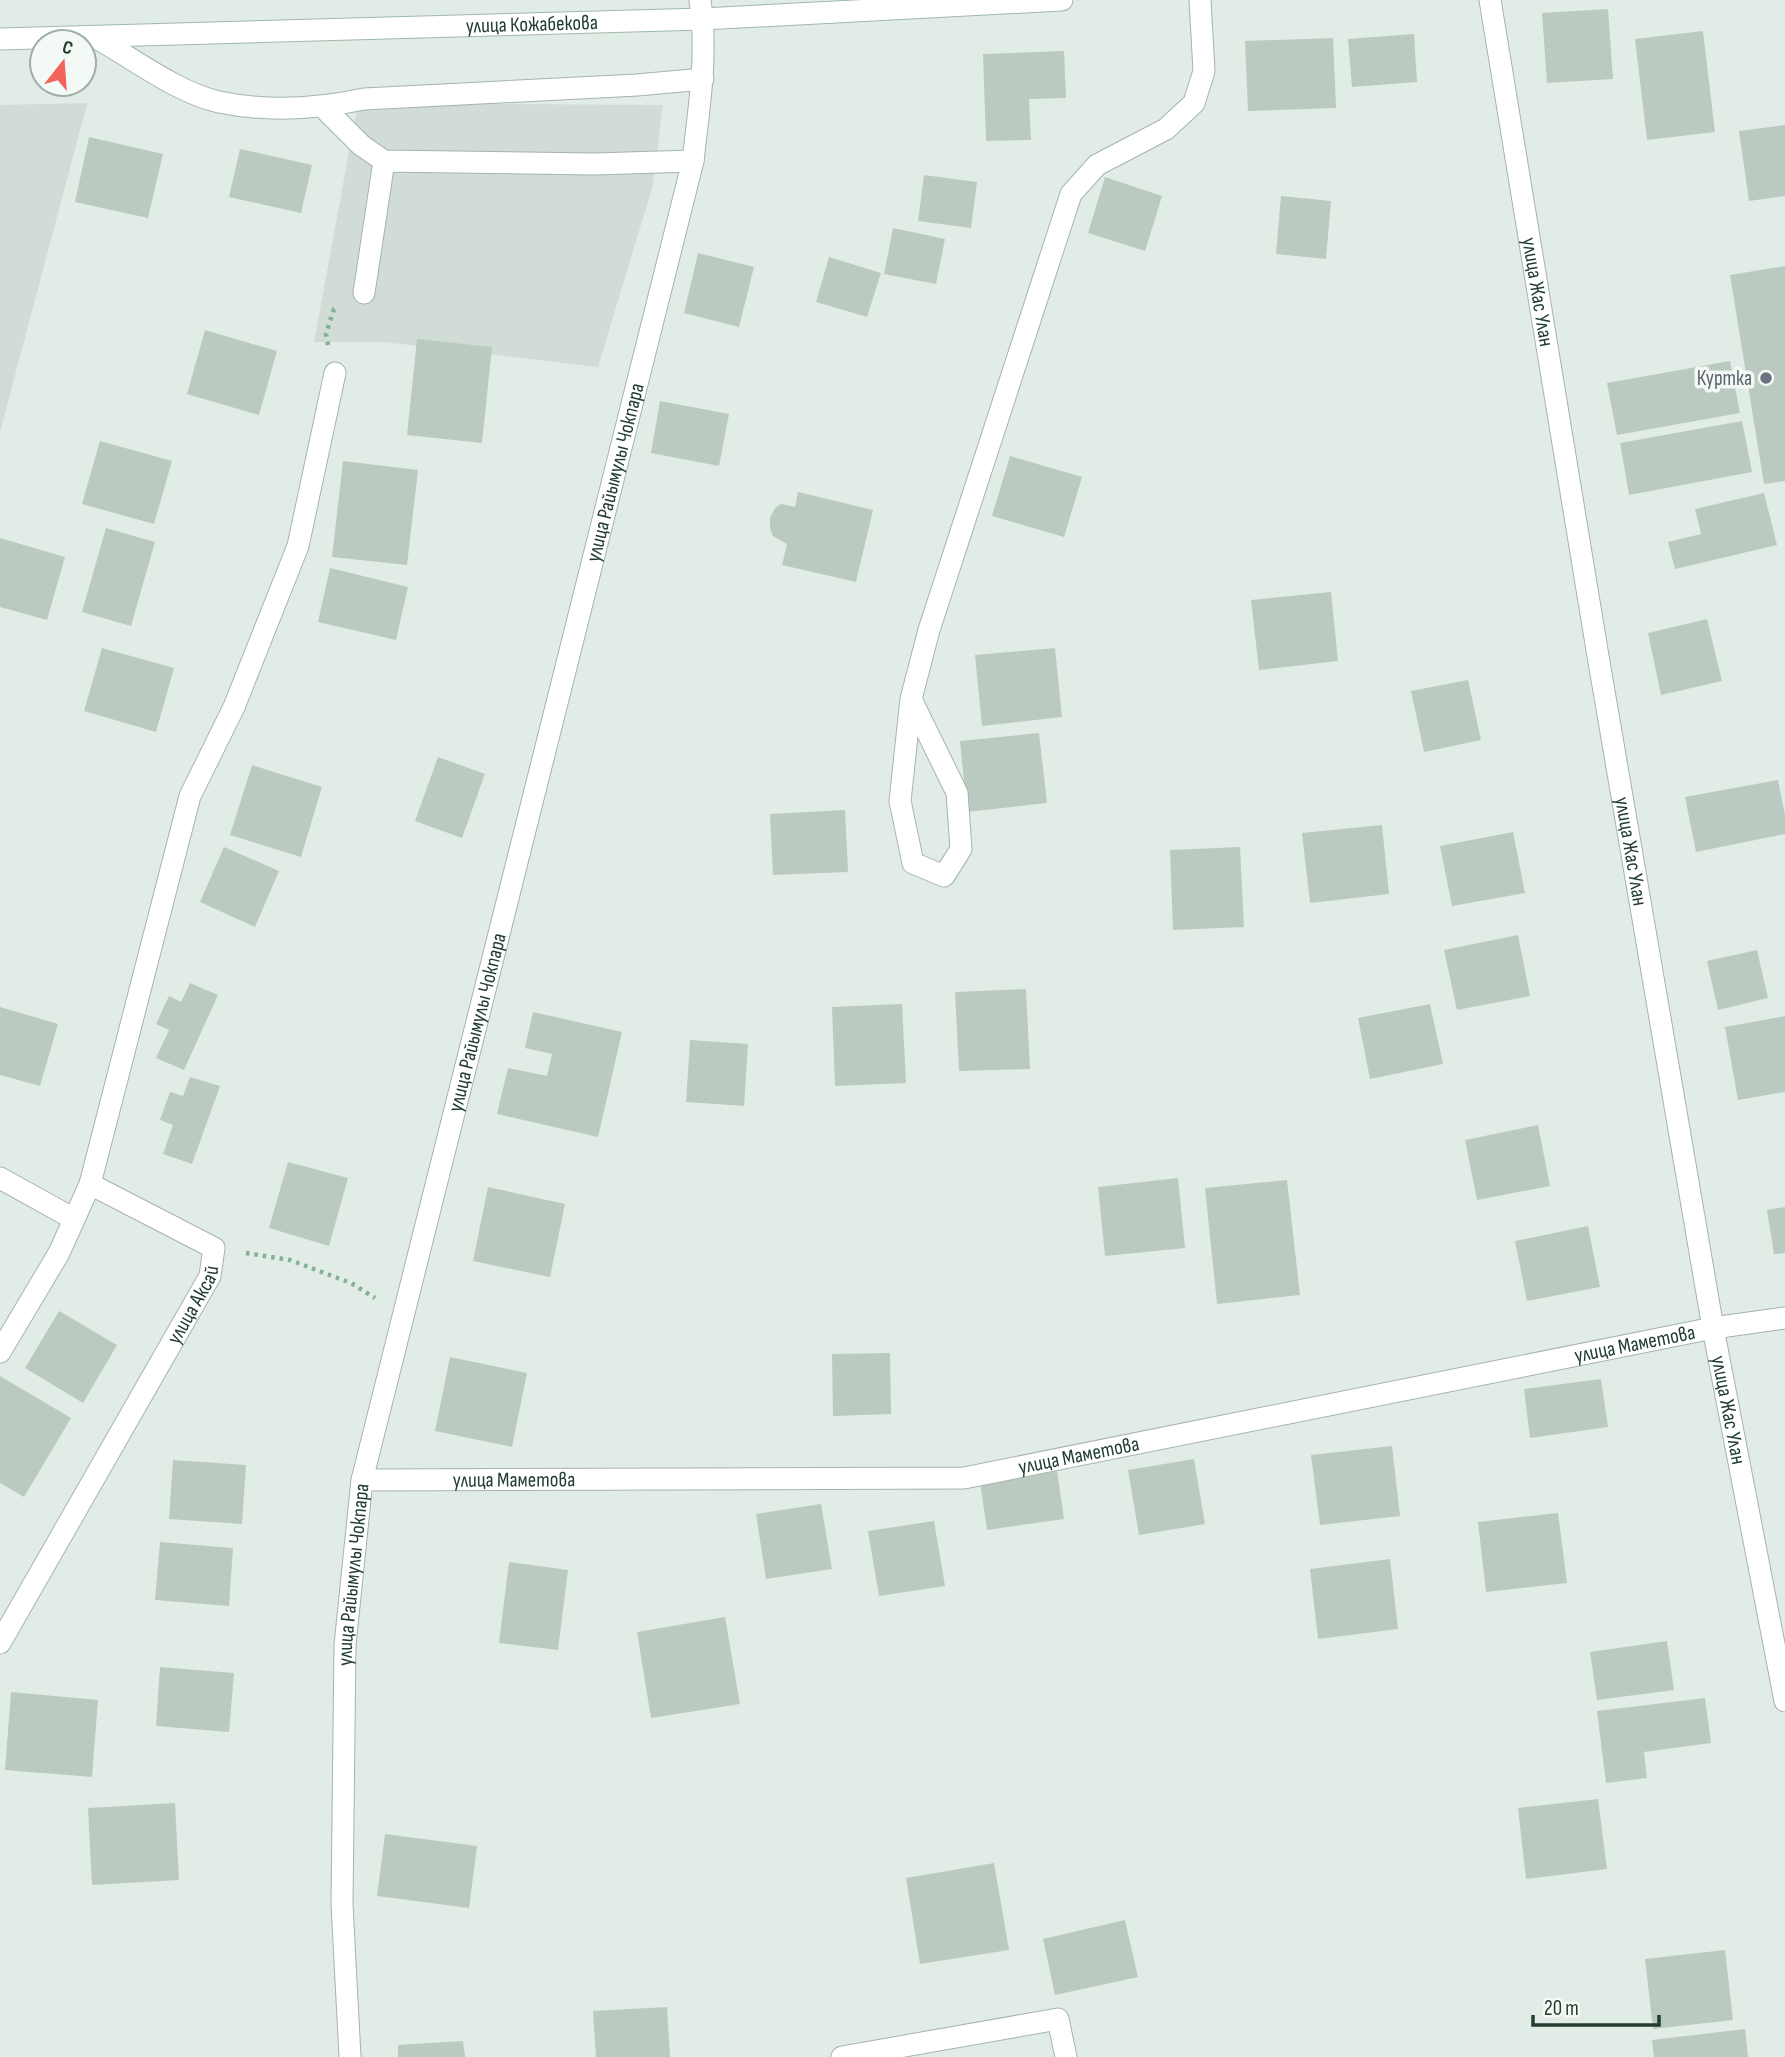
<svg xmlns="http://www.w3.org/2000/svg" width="1785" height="2057" font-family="'Sofia Sans Condensed',sans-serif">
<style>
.built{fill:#d0dcd5}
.building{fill:#bacac1}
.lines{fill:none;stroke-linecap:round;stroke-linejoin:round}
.service-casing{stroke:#a5b4ac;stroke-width:23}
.minor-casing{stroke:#a5b4ac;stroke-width:23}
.secondary-casing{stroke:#a0b8ac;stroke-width:23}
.path{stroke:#83b099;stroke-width:4.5;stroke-dasharray:3.5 5;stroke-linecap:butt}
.service{stroke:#fff;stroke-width:21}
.minor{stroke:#fff;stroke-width:21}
.secondary{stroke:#fff;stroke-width:21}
.worship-dot{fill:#6b7280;stroke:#f3f9f5;stroke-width:2.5}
.labels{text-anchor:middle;stroke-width:7;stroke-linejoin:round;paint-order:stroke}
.street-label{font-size:21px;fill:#223e31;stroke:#f3f9f5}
.worship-label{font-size:21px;fill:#5b616d;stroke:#f3f9f5;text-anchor:end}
</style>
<rect width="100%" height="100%" fill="#e2ece6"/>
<path class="built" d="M87,103V104L0,432V105Z
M358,103L663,105L653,185L598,367L384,342H314Z"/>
<path class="building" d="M1608,9L1613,79L1547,83L1542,13Z
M1703,31L1715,132L1647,140L1635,39Z
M1414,34L1417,82L1352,87L1348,39Z
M1333,38L1336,108L1248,111L1245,41Z
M1064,51L1066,98L1029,99L1031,140L986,141L983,54Z
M1785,125V196L1749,201L1739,131Z
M89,137L163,154L148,218L75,202Z
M240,149L312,165L301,213L229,197Z
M924,175L977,182L971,228L918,221Z
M1105,177L1162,196L1145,251L1088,233Z
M1281,196L1331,201L1326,259L1276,254Z
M893,228L945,239L936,284L884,274Z
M698,253L754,267L739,327L684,313Z
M829,257L881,273L867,317L816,302Z
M1785,266V481L1764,484L1730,275Z
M205,330L277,351L259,415L187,394Z
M417,339L492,347L482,443L407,435Z
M1730,361L1740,413L1617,435L1607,383Z
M660,401L729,414L719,466L651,453Z
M1742,421L1752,472L1629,495L1620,443Z
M100,441L172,461L154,524L82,504Z
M1010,456L1082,477L1064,537L992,516Z
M343,461L418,470L407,565L332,557Z
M798,492L873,510L856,582L782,565L787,544L773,536L770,528V518L775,508L781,504L795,507Z
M1764,493L1777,545L1675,569L1668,542L1701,534L1695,509Z
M106,528L155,542L131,626L82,612Z
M0,538L65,557L47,620L0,607Z
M330,568L408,587L396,640L318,622Z
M1331,592L1338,661L1259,670L1251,600Z
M1707,619L1722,681L1661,695L1648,633Z
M102,648L174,668L156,732L84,711Z
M1055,648L1062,717L982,726L975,655Z
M1468,680L1481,740L1424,752L1411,691Z
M1039,733L1047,803L967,812L960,741Z
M438,757L485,774L462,838L415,821Z
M252,765L322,787L301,857L230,835Z
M1778,780L1785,815V834L1696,852L1685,797Z
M845,810L848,872L773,875L770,814Z
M1382,825L1389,894L1310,903L1302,833Z
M1513,832L1525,893L1452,906L1440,846Z
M224,847L279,871L255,927L200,902Z
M1240,847L1244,927L1173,930L1170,850Z
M1518,935L1530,996L1457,1010L1444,950Z
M1757,950L1768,998L1718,1010L1707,961Z
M190,983L218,995L184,1070L156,1058L169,1030L156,1024L169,996L181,1002Z
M1026,989L1030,1069L959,1071L955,992Z
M902,1004L906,1083L835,1086L832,1007Z
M1430,1004L1443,1064L1370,1079L1358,1018Z
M0,1007L58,1024L40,1086L0,1075Z
M533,1012L622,1032L598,1137L497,1114L508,1068L547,1076L552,1054L525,1048Z
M1785,1016V1092L1738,1100L1725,1027Z
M690,1040L748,1044L744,1106L686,1102Z
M190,1077L220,1086L192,1164L163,1154L173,1125L160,1120L170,1092L183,1096Z
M1538,1125L1550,1186L1477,1200L1465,1140Z
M288,1162L348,1178L329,1246L269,1228Z
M1178,1178L1185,1248L1105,1256L1098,1187Z
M1287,1180L1300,1295L1217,1304L1205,1188Z
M488,1187L565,1204L550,1277L473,1261Z
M1785,1207V1253L1774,1254L1767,1210Z
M1588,1226L1600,1287L1527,1301L1515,1241Z
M59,1311L117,1345L83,1403L25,1368Z
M890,1353L891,1414L833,1416L832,1354Z
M450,1357L527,1373L512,1447L435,1431Z
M0,1376L71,1418L24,1497L0,1483Z
M1601,1379L1608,1427L1530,1438L1524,1389Z
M1392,1446L1400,1516L1320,1525L1311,1455Z
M1194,1459L1205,1524L1139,1535L1128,1470Z
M173,1460L246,1465L242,1524L169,1519Z
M1057,1471L1064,1519L987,1530L980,1482Z
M821,1504L832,1569L766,1579L756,1514Z
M1558,1513L1567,1583L1486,1592L1478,1522Z
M934,1521L945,1586L879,1596L868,1531Z
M160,1542L233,1548L229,1606L155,1600Z
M1390,1559L1398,1629L1318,1639L1310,1569Z
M509,1562L568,1570L558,1650L499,1643Z
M725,1617L740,1704L651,1718L637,1632Z
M1667,1641L1674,1690L1597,1700L1590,1652Z
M160,1667L234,1673L229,1732L156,1726Z
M11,1692L98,1700L92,1777L5,1770Z
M1705,1698L1711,1743L1644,1752L1647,1778L1606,1783L1597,1711Z
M1598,1799L1607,1869L1526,1879L1518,1808Z
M175,1803L179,1880L92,1885L88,1808Z
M385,1834L477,1846L469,1908L377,1896Z
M994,1863L1009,1950L920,1964L906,1878Z
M1125,1920L1138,1977L1055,1995L1043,1939Z
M1725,1950L1733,2020L1653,2029L1645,1959Z
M667,2007L670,2057H596L593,2011Z
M1745,2029L1748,2057H1654L1652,2040Z
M463,2041L465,2057H398V2045Z"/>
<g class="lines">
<defs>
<path id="service" d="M95,37C132,58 178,93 219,102C267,112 317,109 364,99L637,85L703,79
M323,107L361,145L384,161L594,164L693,161
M364,293L384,161"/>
<g id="minor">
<path id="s1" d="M1490,0L1598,656L1713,1328L1785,1701"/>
<path d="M911,699L957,793L961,849L944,876L913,863L900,801L911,699L929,630L1071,194L1097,165L1166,129L1194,103L1204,71L1200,0"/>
<path d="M0,1178L74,1219"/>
<path d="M0,1352L59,1253L90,1184L190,796L234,707L298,546L335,373"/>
<path id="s2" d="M362,1480L964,1478L1713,1328L1785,1318"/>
<path id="s3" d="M0,1643L210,1276L214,1248L90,1184"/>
<path id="s4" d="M350,2057L342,1904L345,1645L362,1480L693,161C699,107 708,54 700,0"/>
<path d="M842,2057L1058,2019L1066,2057"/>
</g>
<g id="secondary">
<path id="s5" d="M0,39L703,19L1062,0"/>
</g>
</defs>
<use href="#service" class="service-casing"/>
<use href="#minor" class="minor-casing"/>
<use href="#secondary" class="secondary-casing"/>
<path class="path" d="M328,345L326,334L334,309L337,308
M246,1253L290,1260L351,1283L375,1298"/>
<use href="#service" class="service"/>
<use href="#minor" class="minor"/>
<use href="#secondary" class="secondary"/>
</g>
<circle class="worship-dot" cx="1766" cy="378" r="7"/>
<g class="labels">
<g class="street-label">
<text dy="7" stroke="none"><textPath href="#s5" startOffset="532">улица Кожабекова</textPath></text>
<text dy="7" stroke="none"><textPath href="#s1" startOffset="296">улица Жас Улан</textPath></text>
<text dy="7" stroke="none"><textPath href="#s4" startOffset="1617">улица Райымулы Чокпара</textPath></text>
<text dy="7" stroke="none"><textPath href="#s1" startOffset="863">улица Жас Улан</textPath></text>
<text dy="7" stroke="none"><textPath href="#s4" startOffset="1050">улица Райымулы Чокпара</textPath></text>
<text dy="7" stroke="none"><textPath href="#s3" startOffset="390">улица Аксай</textPath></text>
<text dy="7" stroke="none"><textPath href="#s2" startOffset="1286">улица Маметова</textPath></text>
<text dy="7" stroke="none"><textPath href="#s1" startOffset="1430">улица Жас Улан</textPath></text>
<text dy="7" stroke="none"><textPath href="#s2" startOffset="719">улица Маметова</textPath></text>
<text dy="7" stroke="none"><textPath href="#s2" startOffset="152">улица Маметова</textPath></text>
<text dy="7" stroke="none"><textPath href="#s4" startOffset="483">улица Райымулы Чокпара</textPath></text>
</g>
<g class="worship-label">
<text x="1752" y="385">Куртка</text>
</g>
</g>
<g transform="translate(63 63) rotate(17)"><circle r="33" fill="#f3f9f5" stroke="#9faea7" stroke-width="2"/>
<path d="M0-5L12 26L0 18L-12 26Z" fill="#f2635b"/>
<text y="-10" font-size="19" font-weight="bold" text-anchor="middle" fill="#223e31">С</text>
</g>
<path d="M1533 2015v10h126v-10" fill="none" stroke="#223e31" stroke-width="3.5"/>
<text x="1544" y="2015" font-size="21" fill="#223e31" stroke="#f3f9f5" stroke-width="5" paint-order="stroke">20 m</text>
</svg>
